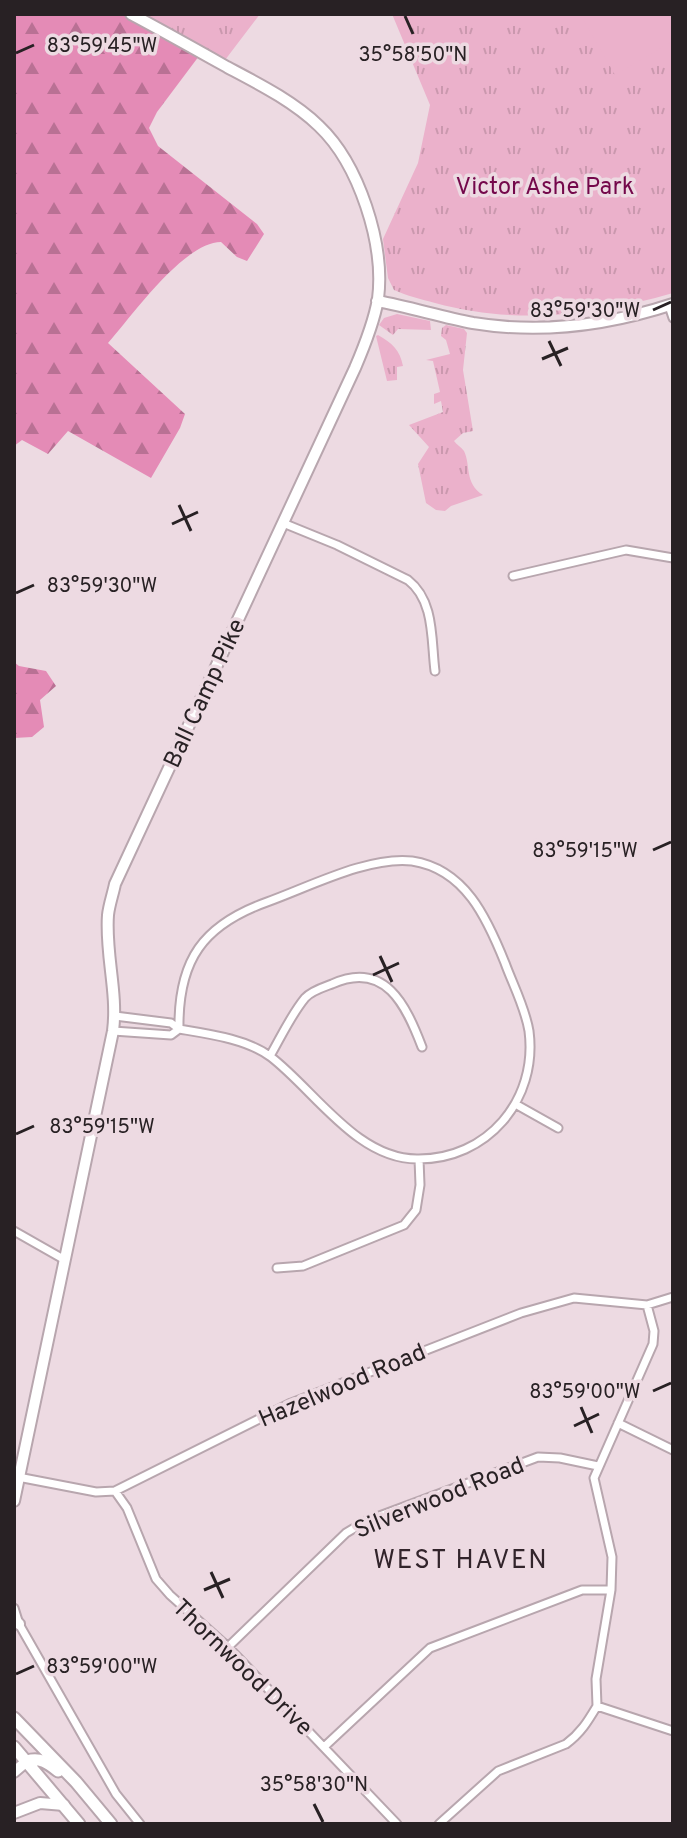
<svg xmlns="http://www.w3.org/2000/svg" width="687" height="1838" font-family="Overpass,sans-serif">
<style>
.grass{fill:url(#grass-tufts)}
.forest{fill:url(#forest-firs)}
.garden{fill:#ebb1cb}
.lines{fill:none;stroke-linecap:round;stroke-linejoin:round}
.street-casing{stroke:#b8a6ae;stroke-width:11}
.secondary-casing{stroke:#b8a6ae;stroke-width:14}
.primary-casing{stroke:#b8a6ae;stroke-width:15}
.street{stroke:#fff;stroke-width:7}
.secondary{stroke:#fff;stroke-width:10}
.primary{stroke:#fff;stroke-width:11}
.ticks{fill:none;stroke:#282124;stroke-width:3}
.labels{text-anchor:middle;stroke-width:7;stroke-linejoin:round;paint-order:stroke}
.park-label{font-size:24px;fill:#74084b;stroke:#eddae2}
.street-label{font-size:24px;fill:#282124;stroke:#eddae2}
.neighbourhood-label{font-size:26px;letter-spacing:2px;fill:#32242b;stroke:#eddae2}
.ticks-label{font-size:20px;text-anchor:middle;fill:#282124;stroke:#eddae2;stroke-width:7;stroke-linejoin:round;paint-order:stroke}
</style>
<defs>
<pattern id="grass-tufts" width="24" height="20" patternUnits="userSpaceOnUse" patternTransform="scale(2)"><rect width="24" height="20" fill="#ebb1cb"/><path d="M3 7l-1-3M5 7V3M7 7l1-3M15 17l-1-3M17 17v-4M19 17l1-3" fill="none" stroke="#ca98ae"/></pattern>
<pattern id="forest-firs" width="22" height="20" patternUnits="userSpaceOnUse" patternTransform="scale(2)"><rect width="22" height="20" fill="#e48bb6"/><path d="M5 1l3.5 6h-7zM16 11l3.5 6h-7z" fill="#b97194"/></pattern>
</defs>
<rect width="100%" height="100%" fill="#eddae2"/>
<path class="grass" d="M134,14H260L222,64Z
M392,14H673V293C594,316 516,325 435,303C421,299 407,296 394,290L388,278L383,239L418,163L430,105Z
M397,314L430,321L431,330L398,329L393,335L379,325L384,318Z
M446,325L464,329L467,333L463,370L473,431L463,433L454,441C457,445 461,447 464,451C471,465 464,483 483,495L451,506L445,511L436,510L426,503L418,464L429,447L409,425L443,412L441,401L434,404V394L440,392L433,361L426,360L450,354L446,340L441,336L442,328Z
M378,335C392,343 400,350 403,366L397,367V380L387,381L376,336Z"/>
<path class="forest" d="M14,14H121L199,56L157,112L149,128L158,146L257,224L264,234L247,261L237,257L221,242C184,242 132,316 108,343L185,414L180,428L151,478L68,431L48,454L22,440L14,446Z
M14,662L19,666L46,671L56,686L40,700L44,727L32,737L14,738Z"/>
<path class="garden" d="M580,14H673V41L615,75Z"/>
<g class="lines">
<defs>
<path id="street" d="M669,306L673,318
M283,523L337,545L408,580C435,601 431,640 435,671
M513,576L626,550L673,558
M115,1016L171,1023L179,1029C209,1034 247,1039 271,1057C315,1091 357,1159 417,1159C487,1160 538,1100 529,1031C525,1007 513,985 505,963C487,918 465,869 412,861C368,856 309,887 267,902C203,925 178,960 179,1029
M113,1031L171,1035L179,1029
M270,1056C281,1037 291,1015 305,998C311,991 324,987 332,984C385,960 406,1005 422,1047
M517,1105L558,1128
M14,1231L65,1260
M277,1268L303,1266L404,1225L416,1210L420,1185L419,1159
M618,1423L673,1450
M18,1477L96,1492L115,1491L291,1403L521,1313L574,1298L647,1305L673,1297
M115,1491L127,1508L156,1579L170,1595L228,1647L397,1824
M14,1608L19,1624L116,1794L140,1824
M228,1647L346,1533L366,1521L538,1457L560,1458L598,1466
M597,1706L596,1679L611,1590L612,1557L594,1478L653,1344L654,1331L647,1305
M597,1706L673,1731
M324,1747L430,1648L582,1590H611
M439,1824L498,1771L566,1744C581,1733 588,1721 597,1706"/>
<path id="secondary" d="M377,301C410,307 441,317 473,323C540,334 609,325 673,304
M14,1501L113,1031C118,992 105,954 108,915C109,905 113,894 115,884L355,368C364,347 374,322 378,299C385,244 359,164 319,126C293,101 259,84 227,67C195,49 163,31 131,14
M14,1620L19,1624
M14,1772L27,1761
M14,1813L40,1803L64,1805"/>
<path id="primary" d="M14,1718L76,1782L111,1824
M14,1747L79,1824
M27,1761C40,1757 48,1763 58,1771"/>
</defs>
<use href="#street" class="street-casing"/>
<use href="#secondary" class="secondary-casing"/>
<use href="#primary" class="primary-casing"/>
<use href="#street" class="street"/>
<use href="#secondary" class="secondary"/>
<use href="#primary" class="primary"/>
</g>
<path class="ticks" d="M405,16L413,34M16,53L34,45M653,310L671,302M549,341L561,366M542,359L568,348M179,505L191,531M172,524L198,512M16,593L34,585M653,850L671,842M380,956L392,982M373,975L399,963M16,1134L34,1126M653,1391L671,1383M581,1407L592,1433M574,1426L599,1414M211,1572L223,1598M204,1590L230,1579M16,1674L34,1666M314,1804L323,1822"/>
<g class="labels">
<g class="park-label">
<text x="545" y="194">Victor Ashe Park</text>
</g>
<g class="street-label">
<text transform="translate(204 693) rotate(-65)" y="8">Ball Camp Pike</text>
<text transform="translate(342 1385) rotate(-23)" y="8">Hazelwood Road</text>
<text transform="translate(439 1497) rotate(-22)" y="8">Silverwood Road</text>
<text transform="translate(243 1667) rotate(44)" y="8">Thornwood Drive</text>
</g>
<g class="neighbourhood-label">
<text x="461" y="1568">WEST HAVEN</text>
</g>
</g>
<g class="ticks-label">
<text x="102" y="52">83°59'45"W</text>
<text x="413" y="61">35°58'50"N</text>
<text x="585" y="317">83°59'30"W</text>
<text x="102" y="592">83°59'30"W</text>
<text x="585" y="857">83°59'15"W</text>
<text x="102" y="1133">83°59'15"W</text>
<text x="585" y="1398">83°59'00"W</text>
<text x="102" y="1673">83°59'00"W</text>
<text x="314" y="1791">35°58'30"N</text>
</g>
<rect width="687" height="1838" fill="none" stroke="#282124" stroke-width="32"/>
</svg>
